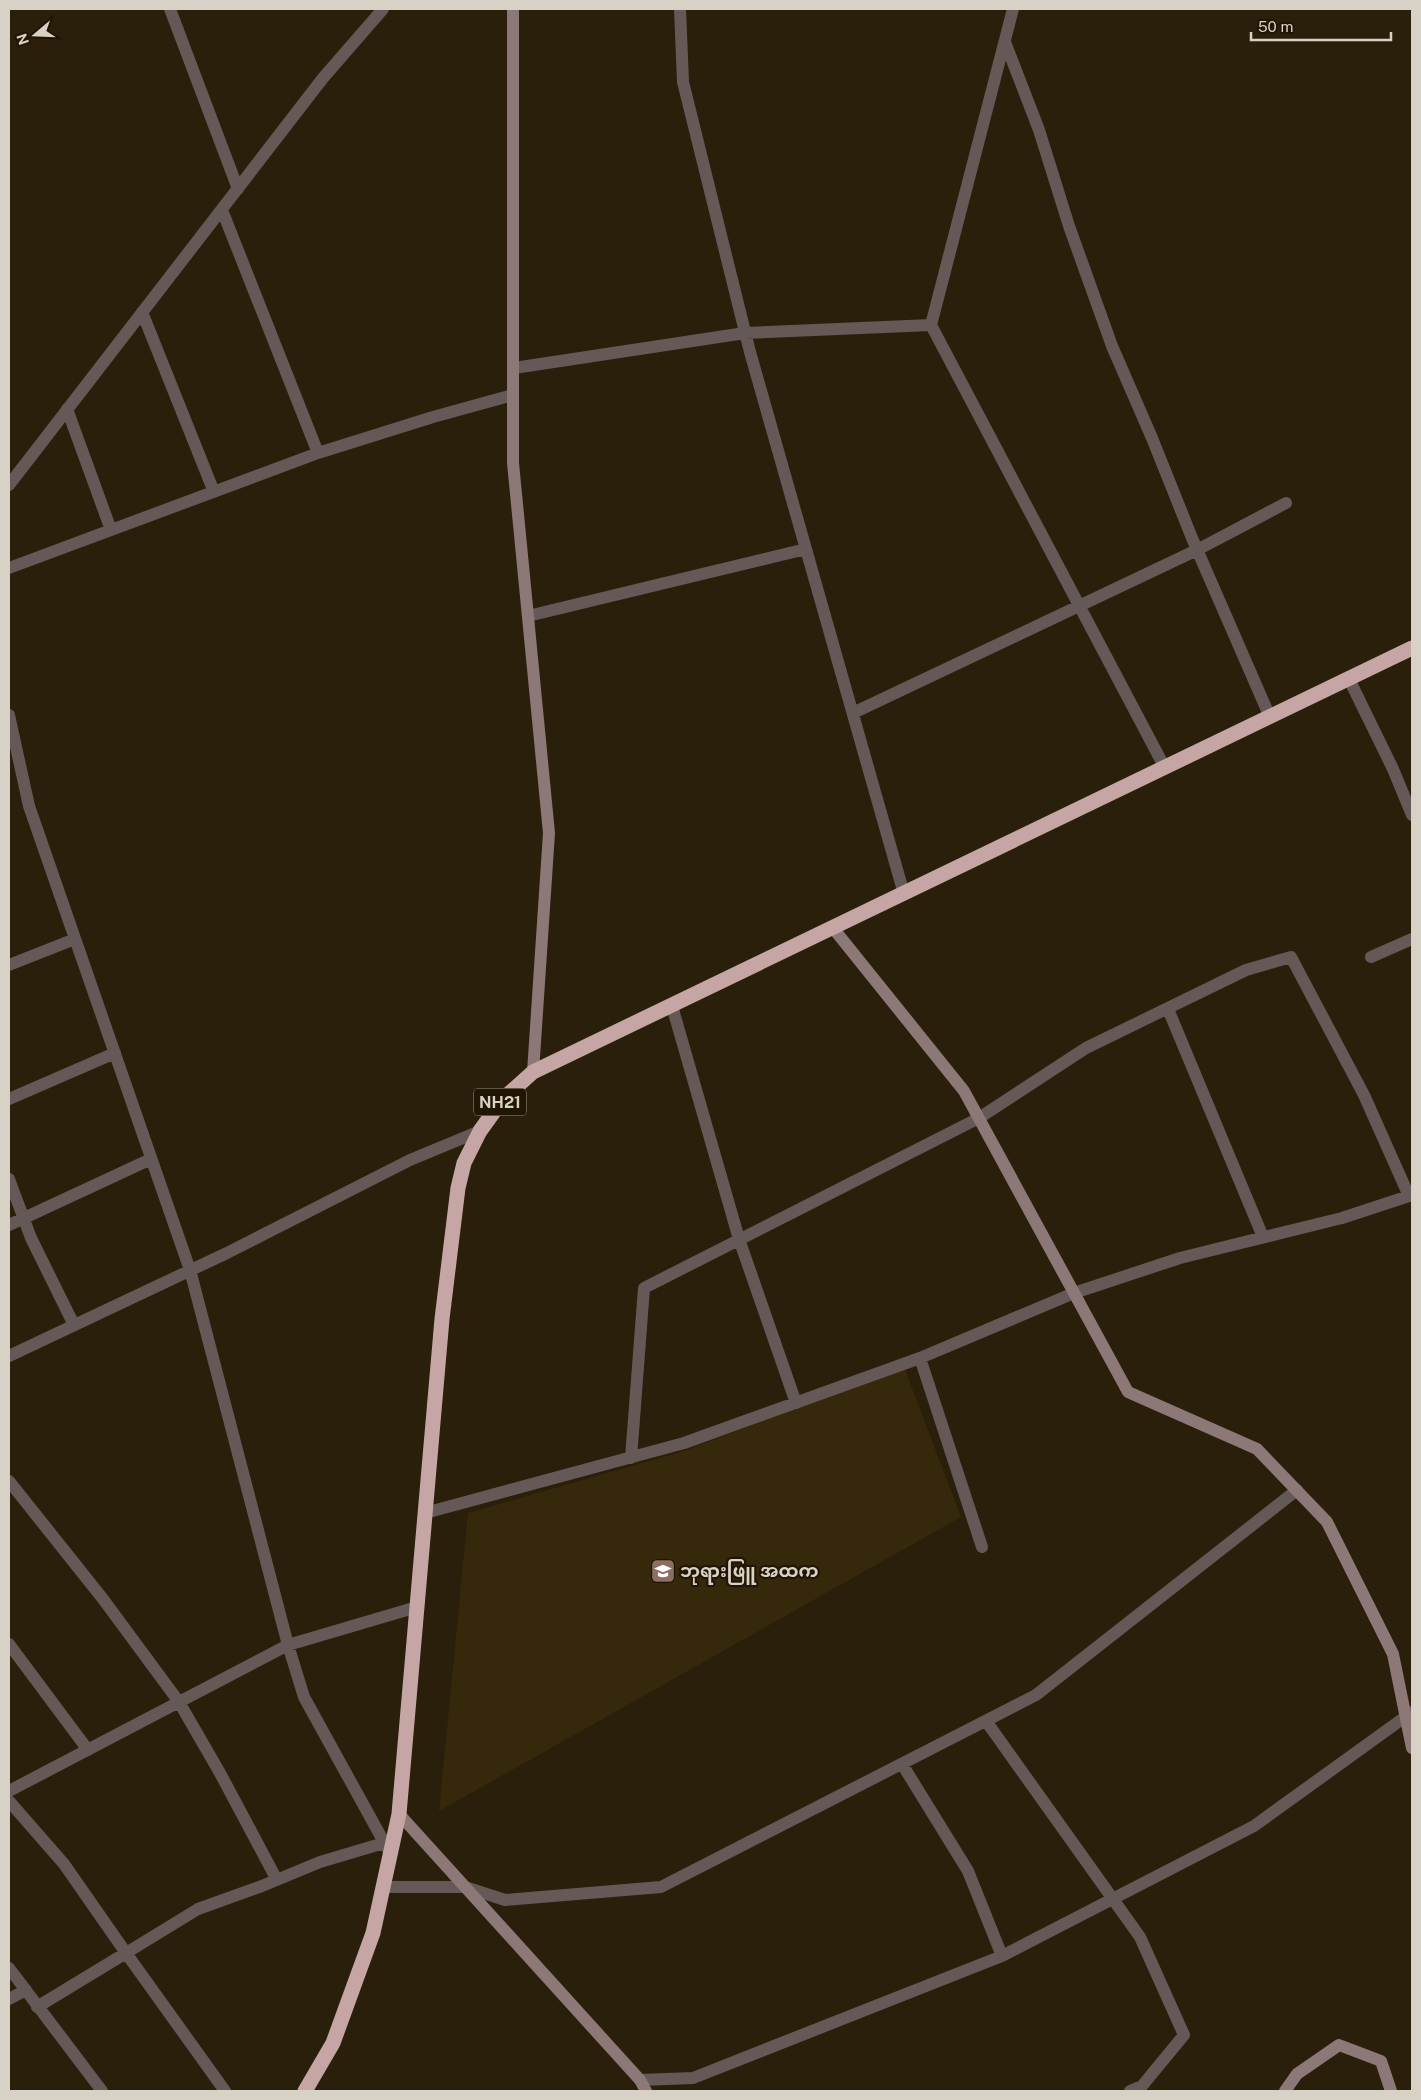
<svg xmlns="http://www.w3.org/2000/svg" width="1421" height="2100" font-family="'Public Sans','Noto Sans Myanmar',sans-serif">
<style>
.built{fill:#36280b}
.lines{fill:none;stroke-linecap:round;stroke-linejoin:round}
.street{stroke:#655958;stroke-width:12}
.secondary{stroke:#8c7877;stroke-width:12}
.highway{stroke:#c5a6a4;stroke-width:15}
.labels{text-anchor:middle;stroke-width:4.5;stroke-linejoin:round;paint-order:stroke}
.shield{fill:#201603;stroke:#a1998b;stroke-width:1}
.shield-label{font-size:16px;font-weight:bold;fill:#d8d1c5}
.poi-label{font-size:18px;font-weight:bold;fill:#d8d1c5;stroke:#201603;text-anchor:start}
</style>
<rect width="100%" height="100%" fill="#2a1f0b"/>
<path class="built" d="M904,1367L961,1517L439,1811L468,1513L684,1451Z"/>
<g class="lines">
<path class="street" d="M170,9L238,189
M680,9L683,82L750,352L904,894
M1013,9L931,325L1165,768
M1005,42L1039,130L1069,226L1112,346L1152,438L1192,538L1270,717
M222,210L318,453
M142,312L214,492
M514,368L745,333L931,325
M67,409L111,530
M9,485L323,78L383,9
M9,568L318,453L433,417L513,395
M528,616L806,549
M1349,679L1393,769L1412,815
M853,713L1197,550L1286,503
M9,715L29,806L190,1270L288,1645L304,1697L390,1853
M1371,957L1412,939
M9,965L75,939
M672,1006L739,1239L796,1403
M1168,1009L1263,1237
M9,1099L115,1053
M9,1179L31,1238L74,1325
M9,1225L151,1159
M9,1356L227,1253L410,1160L480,1131
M920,1358L982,1547
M631,1458L644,1288L979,1118L1086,1048L1246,970L1291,957L1364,1095L1409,1196
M9,1481L103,1599L179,1702L220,1773L277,1880
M425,1513L684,1443L920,1358L1074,1293L1180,1258L1342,1218L1412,1195
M9,1644L88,1750
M986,1721L1140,1937L1184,2035L1142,2086L1130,2091
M902,1764L968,1871L1002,1956
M9,1791L288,1645L417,1607
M9,1801L64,1864L126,1953L198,1909L262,1886L320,1862L384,1843
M383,1887H465L505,1900L661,1887L1036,1695L1297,1490
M9,1968L102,2091
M9,1999L26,1990
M37,2007L126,1953L225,2091
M640,2080L693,2078L1002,1956L1254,1826L1412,1712"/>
<path class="secondary" d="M513,9V463L549,833L533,1072
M833,928L964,1091L1128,1392L1257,1449L1327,1522L1393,1654L1412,1748
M399,1814L640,2080L646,2091
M1285,2091L1297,2074L1339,2045L1381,2061L1391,2091"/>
<path class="highway" d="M305,2091L333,2043L373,1933L399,1814L442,1319L458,1188L464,1163L480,1131L503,1099L533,1072L1412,648"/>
</g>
<defs>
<symbol id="school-square" viewBox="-11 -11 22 22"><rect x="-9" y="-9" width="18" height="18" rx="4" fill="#8d6e63" stroke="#201603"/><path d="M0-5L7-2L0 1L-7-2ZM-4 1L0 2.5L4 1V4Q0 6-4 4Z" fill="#fff"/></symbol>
</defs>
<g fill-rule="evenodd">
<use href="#school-square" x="649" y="1557" width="28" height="28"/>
</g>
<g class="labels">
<rect class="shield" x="474" y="1088.5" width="52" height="27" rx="4"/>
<g class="shield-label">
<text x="500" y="1108">NH21</text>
</g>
<g class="poi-label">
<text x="680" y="1577">ဘုရားဖြူ အထက</text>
</g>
</g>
<rect width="1421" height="2100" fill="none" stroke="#d8d1c5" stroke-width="20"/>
<g transform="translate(35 35) rotate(251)" stroke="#201603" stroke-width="4" paint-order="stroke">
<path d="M0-4L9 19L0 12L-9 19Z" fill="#d8d1c5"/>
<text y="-8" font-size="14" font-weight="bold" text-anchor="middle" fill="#d8d1c5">N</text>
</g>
<path d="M1251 32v8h140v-8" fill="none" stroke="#d8d1c5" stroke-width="2.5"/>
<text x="1258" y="32" font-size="15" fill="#d8d1c5" stroke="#201603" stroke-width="4" paint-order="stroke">50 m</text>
</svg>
